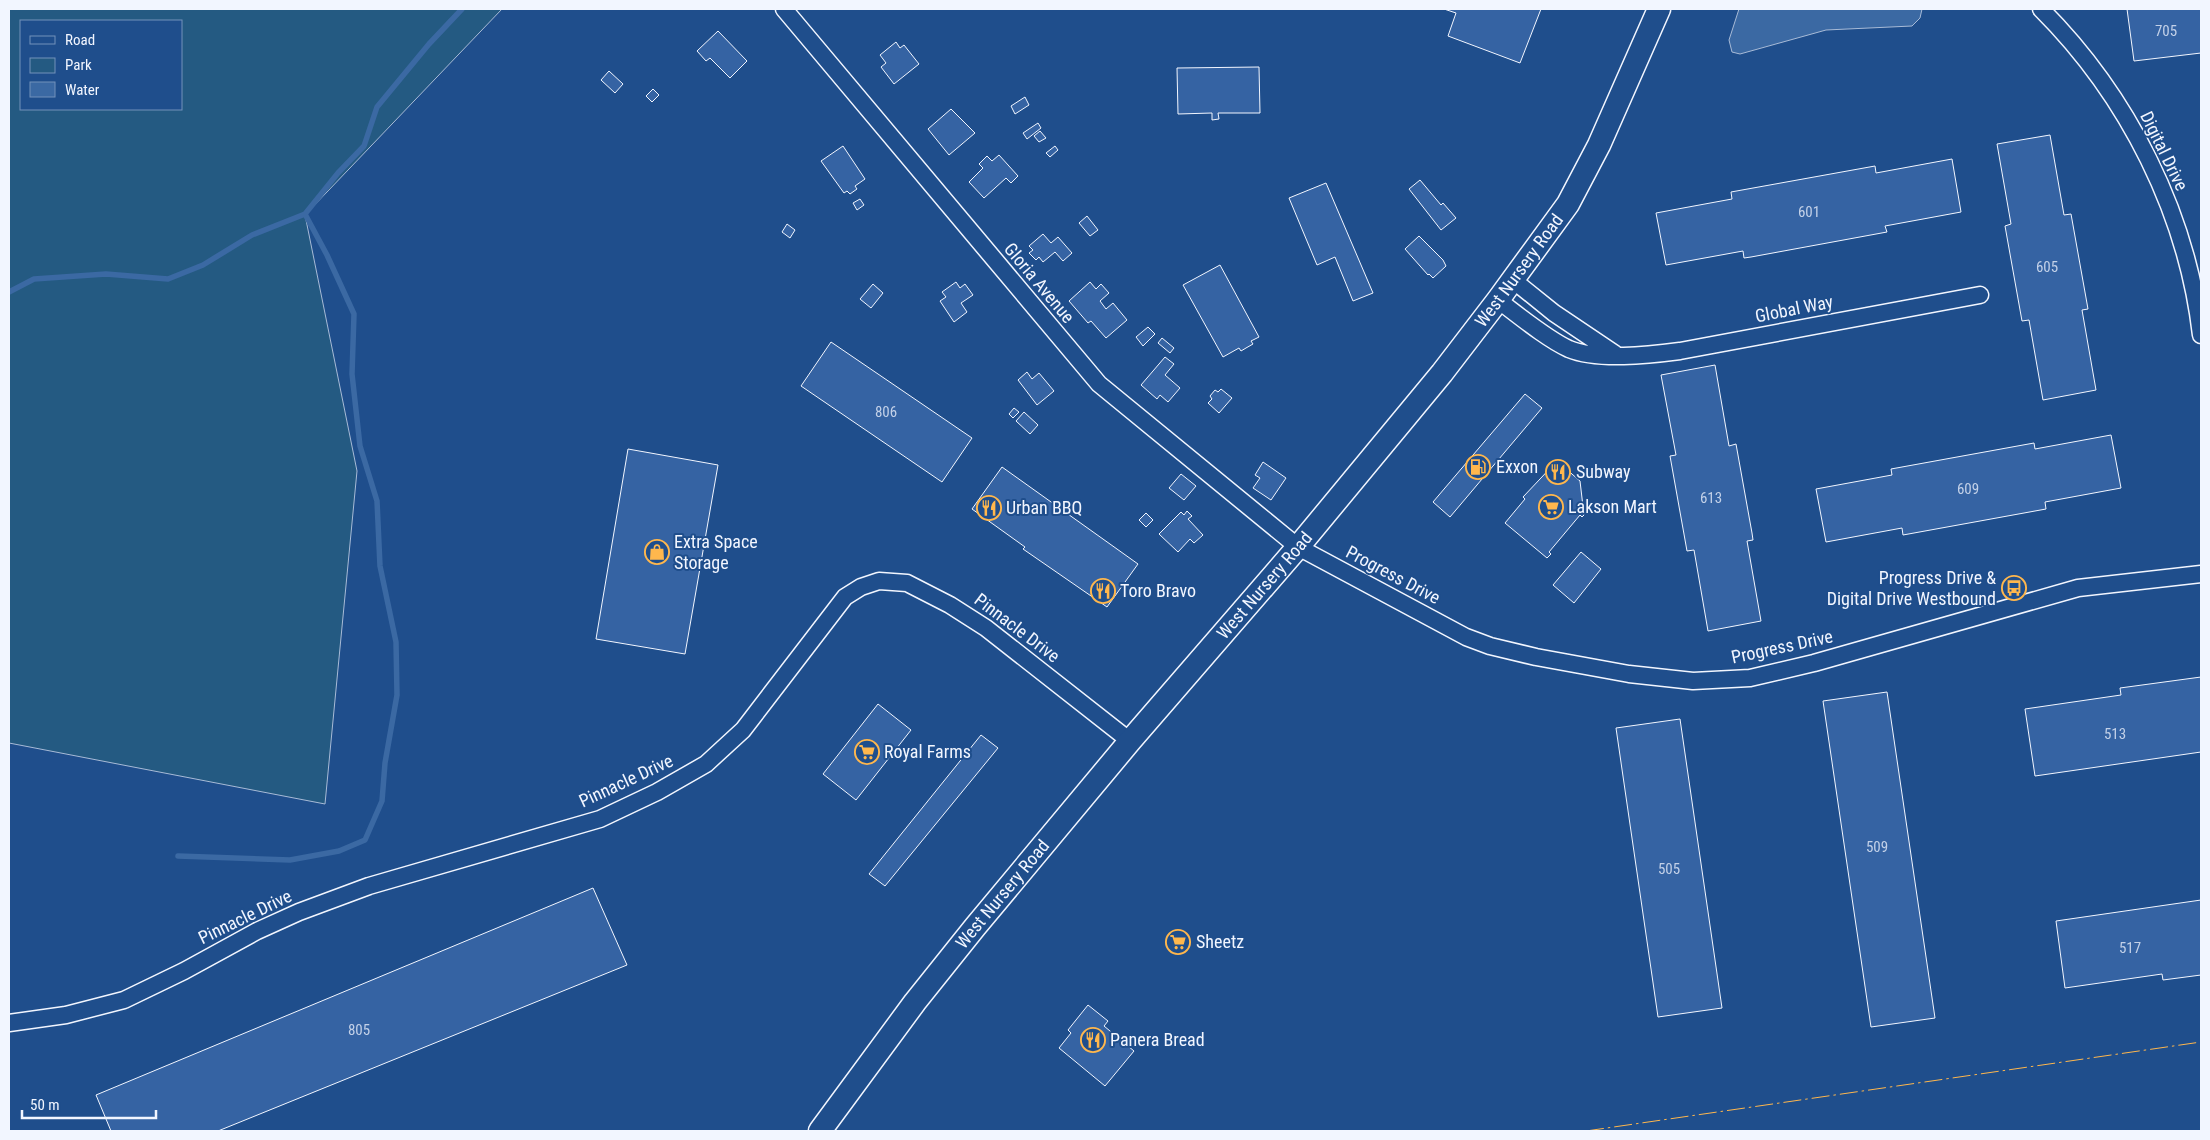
<svg xmlns="http://www.w3.org/2000/svg" width="2210" height="1140" font-family="'Roboto Condensed',sans-serif">
<style>
.green{fill:#245a82;stroke:#a8bbd7;fill-rule:evenodd}
.water{fill:#3b69a3;stroke:#a8bbd7}
.lines{fill:none;stroke-linecap:round;stroke-linejoin:round}
.stream{stroke:#3b69a3;stroke-width:5.5}
.building{fill:#3563a3;stroke:#f2f6ff}
.street-casing{stroke:#f2f6ff;stroke-width:19}
.secondary-casing{stroke:#f2f6ff;stroke-width:25}
.street{stroke:#1f4e8c;stroke-width:16}
.secondary{stroke:#1f4e8c;stroke-width:22}
.power{stroke:#ffb74d;stroke-width:1;stroke-dasharray:18 4 2.5 4;stroke-linecap:butt}
.labels{text-anchor:middle;stroke-width:4;stroke-linejoin:round;paint-order:stroke}
.number-label{font-size:15px;fill:#c3d1e8}
.street-label{font-size:18px;fill:#f2f6ff;stroke:#1f4e8c}
.poi-label{font-size:18px;fill:#f2f6ff;stroke:#1f4e8c;text-anchor:start}
</style>
<rect width="100%" height="100%" fill="#1f4e8c"/>
<path class="green" d="M9,9H502L305,215L357,471L325,804L9,743ZM21,21H181V109H21Z"/>
<path class="water" d="M1739,9H1922L1920,18L1912,26L1826,30L1740,54L1732,52L1729,40Z"/>
<g class="lines">
<path class="stream" d="M9,292L34,279L106,274L168,279L203,265L252,235L305,214L338,173L364,146L377,107L429,44L462,9
M178,856L290,860L339,851L365,840L382,801L385,763L397,695L396,642L380,566L377,501L360,446L352,374L354,314L327,255L305,214"/>
</g>
<path class="building" d="M1444,9H1541L1520,63L1448,36L1456,13Z
M2127,9H2201V53L2134,61Z
M718,31L747,61L730,78L710,58L706,61L697,51Z
M896,42L900,48L904,45L919,64L894,84L881,67L886,63L880,55Z
M1259,67L1260,113H1218L1219,119L1212,120V113L1178,114L1177,68Z
M609,71L623,84L615,93L601,80Z
M653,89L659,95L652,102L646,96Z
M1025,97L1029,105L1015,114L1011,106Z
M951,109L975,133L949,155L928,129Z
M1038,123L1041,128L1027,139L1023,133Z
M1040,131L1046,138L1039,142L1034,136Z
M2050,135L2064,215L2071,214L2088,309L2082,310L2096,390L2043,400L2029,320L2022,321L2005,226L2011,224L1997,144Z
M843,146L865,179L855,186L857,189L850,194L847,191L844,193L821,161Z
M1055,146L1058,150L1050,157L1046,153Z
M999,155L1018,176L1011,183L1006,178L984,198L969,182L983,168L979,164L987,156L992,161Z
M1952,159L1961,212L1885,226L1887,232L1751,257L1744,258L1743,251L1666,265L1656,213L1732,199L1731,192L1875,166L1876,173Z
M1420,180L1441,205L1443,203L1456,218L1441,230L1409,189Z
M1326,183L1373,293L1353,301L1335,257L1317,265L1289,198Z
M860,199L864,205L857,210L853,203Z
M1087,216L1098,230L1090,236L1079,223Z
M787,224L795,230L790,238L782,232Z
M1043,234L1051,243L1058,237L1072,253L1063,261L1055,252L1043,262L1039,257L1036,260L1029,253L1033,250L1029,246Z
M1419,236L1443,260L1446,266L1433,278L1429,274L1428,275L1405,249Z
M1220,265L1259,337L1251,341L1253,344L1246,348L1241,351L1239,348L1223,357L1183,285Z
M956,282L960,288L965,284L973,295L961,303L967,312L954,322L940,301L946,297L942,292Z
M1090,282L1096,289L1101,284L1109,293L1100,301L1106,309L1113,303L1127,320L1106,338L1091,321L1088,323L1069,301Z
M873,284L883,293L871,308L860,299Z
M1148,327L1155,334L1143,346L1136,337Z
M1162,338L1174,348L1170,353L1158,343Z
M831,342L972,438L942,482L801,386Z
M1165,357L1174,364L1165,375L1180,388L1168,402L1160,395L1157,399L1141,385Z
M1715,365L1729,446L1736,444L1752,533L1753,540L1747,541L1761,621L1708,631L1694,550L1687,551L1670,456L1676,455L1661,375Z
M1027,372L1032,379L1039,373L1054,391L1037,405L1018,380Z
M1221,389L1232,398L1219,413L1208,403L1212,399L1210,396L1215,390L1218,392Z
M1525,394L1542,408L1450,517L1433,502Z
M1014,408L1019,412L1013,418L1009,414Z
M1024,412L1038,425L1030,434L1016,421Z
M2111,435L2121,488L2045,502L2046,509L1903,535L1902,528L1826,542L1816,489L1892,475L1891,469L2034,443L2035,449Z
M628,449L718,465L685,654L596,639Z
M1557,461L1580,481L1584,515L1582,517L1580,515L1549,552L1551,554L1547,558L1505,523L1525,499L1523,497Z
M1263,462L1286,478L1271,500L1253,488L1260,478L1255,475Z
M1002,467L1138,564L1107,607L1023,549L1025,547L972,509Z
M1181,474L1196,486L1184,500L1169,488Z
M1187,511L1192,516L1188,519L1203,535L1194,543L1190,539L1178,552L1159,534L1181,512L1184,515Z
M1146,513L1153,520L1146,527L1139,520Z
M1581,552L1601,569L1574,603L1553,585Z
M2201,677V752L2035,776L2025,709L2121,695L2120,688Z
M1887,692L1935,1018L1871,1027L1823,701Z
M878,704L911,730L856,800L823,774Z
M1680,719L1722,1008L1658,1017L1616,728Z
M981,735L998,748L885,886L869,874Z
M593,888L627,965L218,1131H111L96,1095Z
M2201,900V975L2163,980L2162,974L2065,988L2056,921Z
M1088,1005L1108,1021L1104,1026L1134,1051L1105,1086L1059,1048L1071,1033L1068,1030Z"/>
<g class="lines">
<defs>
<path id="street" d="M784,9L1099,384L1298,547L1466,637L1490,646L1536,657L1629,674L1693,681L1750,678L1814,663L2078,588L2201,574
M2041,9C2128,96 2187,213 2201,335
M1513,280L1554,313L1615,354
M1498,300C1518,315 1547,339 1569,349C1598,361 1649,355 1680,351L1980,295
M9,1023L66,1015L124,1000L184,971L257,931L299,912L369,886L600,819L657,792L706,764L743,730L845,597L861,587L879,581L907,583L950,605L986,628L1130,741"/>
<g id="secondary">
<path id="s1" d="M820,1131L915,1002L975,927L1130,741L1298,547L1442,373L1498,300L1568,204L1599,145L1659,9"/>
</g>
</defs>
<use href="#street" class="street-casing"/>
<use href="#secondary" class="secondary-casing"/>
<use href="#street" class="street"/>
<use href="#secondary" class="secondary"/>
<path class="power" d="M1586,1131L2201,1042"/>
</g>
<defs>
<symbol id="fuel-ring" viewBox="-11 -11 22 22"><circle r="9.5" fill="#1f4e8c" stroke="#ffb74d" stroke-width="1.5"/><path d="M-5.5-6h7V0h2V4h1.3V-2.5L3-4.5l.8-.8L6-3V5H2.5V1h-1V6h-7ZM-4.2-4.7v3.2H.2V-4.7Z" fill="#ffb74d"/></symbol>
<symbol id="restaurant-ring" viewBox="-11 -11 22 22"><circle r="9.5" fill="#1f4e8c" stroke="#ffb74d" stroke-width="1.5"/><path d="M-5-6h1v4h1v-4h1v4h1v-4h1v5L-1.5 .5V6h-2V.5L-5-1ZM5-6V6H3V1.5H1.5Q1.5-4 5-6Z" fill="#ffb74d"/></symbol>
<symbol id="supermarket-ring" viewBox="-11 -11 22 22"><circle r="9.5" fill="#1f4e8c" stroke="#ffb74d" stroke-width="1.5"/><path d="M-6-5.5h2.5l.6 2H6L4.5 2H-2.5L-4.4-4H-6ZM-1.5 3.2a1.3 1.3 0 1 0 .1 0ZM3 3.2a1.3 1.3 0 1 0 .1 0Z" fill="#ffb74d"/></symbol>
<symbol id="shop-ring" viewBox="-11 -11 22 22"><circle r="9.5" fill="#1f4e8c" stroke="#ffb74d" stroke-width="1.5"/><path d="M-5-2.5h2.3a2.7 3.5 0 0 1 5.4 0H5L5.5 6h-11ZM-1.5-2.5h3a1.5 2.3 0 0 0-3 0Z" fill="#ffb74d"/></symbol>
<symbol id="bus-ring" viewBox="-11 -11 22 22"><circle r="9.5" fill="#1f4e8c" stroke="#ffb74d" stroke-width="1.5"/><path d="M-5-6H5V4H4V6H2V4H-2V6H-4V4H-5ZM-3.5-4V0h7V-4ZM-3.5 1.2v1.5H-2V1.2ZM2 1.2v1.5H3.5V1.2Z" fill="#ffb74d"/></symbol>
</defs>
<g fill-rule="evenodd">
<use href="#fuel-ring" x="1464" y="453" width="28" height="28"/>
<use href="#restaurant-ring" x="1544" y="458" width="28" height="28"/>
<use href="#supermarket-ring" x="1537" y="493" width="28" height="28"/>
<use href="#restaurant-ring" x="975" y="494" width="28" height="28"/>
<use href="#shop-ring" x="643" y="538" width="28" height="28"/>
<use href="#bus-ring" x="2000" y="574" width="28" height="28"/>
<use href="#restaurant-ring" x="1089" y="577" width="28" height="28"/>
<use href="#supermarket-ring" x="853" y="738" width="28" height="28"/>
<use href="#supermarket-ring" x="1164" y="928" width="28" height="28"/>
<use href="#restaurant-ring" x="1079" y="1026" width="28" height="28"/>
</g>
<g class="labels">
<g class="number-label">
<text x="2166" y="36">705</text>
<text x="1809" y="217">601</text>
<text x="2047" y="272">605</text>
<text x="886" y="417">806</text>
<text x="1968" y="494">609</text>
<text x="1711" y="503">613</text>
<text x="2115" y="739">513</text>
<text x="1877" y="852">509</text>
<text x="1669" y="874">505</text>
<text x="2130" y="953">517</text>
<text x="359" y="1035">805</text>
</g>
<g class="street-label">
<text transform="translate(2164 151) rotate(64)" y="6">Digital Drive</text>
<text dy="6" stroke="none"><textPath href="#s1" startOffset="1109">West Nursery Road</textPath></text>
<text transform="translate(1039 283) rotate(50)" y="6">Gloria Avenue</text>
<text transform="translate(1794 309) rotate(-11)" y="6">Global Way</text>
<text transform="translate(1393 575) rotate(28)" y="6">Progress Drive</text>
<text dy="6" stroke="none"><textPath href="#s1" startOffset="704">West Nursery Road</textPath></text>
<text transform="translate(1017 628) rotate(37)" y="6">Pinnacle Drive</text>
<text transform="translate(1782 647) rotate(-12)" y="6">Progress Drive</text>
<text transform="translate(626 781) rotate(-25)" y="6">Pinnacle Drive</text>
<text dy="6" stroke="none"><textPath href="#s1" startOffset="299">West Nursery Road</textPath></text>
<text transform="translate(245 917) rotate(-26)" y="6">Pinnacle Drive</text>
</g>
<g class="poi-label">
<text x="1496" y="473">Exxon</text>
<text x="1576" y="478">Subway</text>
<text x="1568" y="513">Lakson Mart</text>
<text x="1006" y="514">Urban BBQ</text>
<text x="674" y="548">Extra Space<tspan x="674" dy="21">Storage</tspan></text>
<text x="1996" y="584" text-anchor="end">Progress Drive &amp;<tspan x="1996" dy="21">Digital Drive Westbound</tspan></text>
<text x="1120" y="597">Toro Bravo</text>
<text x="884" y="758">Royal Farms</text>
<text x="1196" y="948">Sheetz</text>
<text x="1110" y="1046">Panera Bread</text>
</g>
</g>
<rect width="2210" height="1140" fill="none" stroke="#f2f6ff" stroke-width="20"/>
<rect x="20" y="20" width="162" height="90" fill="#1f4e8c" stroke="#7391ba"/>
<rect x="30" y="36" width="25" height="8" fill="#1f4e8c" stroke="#7391ba"/>
<text x="65" y="45" font-size="15" fill="#f2f6ff">Road</text>
<rect x="30" y="58" width="25" height="15" fill="#245a82" stroke="#7391ba"/>
<text x="65" y="70" font-size="15" fill="#f2f6ff">Park</text>
<rect x="30" y="82" width="25" height="15" fill="#3b69a3" stroke="#7391ba"/>
<text x="65" y="95" font-size="15" fill="#f2f6ff">Water</text>
<path d="M22 1110v8h134v-8" fill="none" stroke="#f2f6ff" stroke-width="2.5"/>
<text x="30" y="1110" font-size="15" fill="#f2f6ff" stroke="#1f4e8c" stroke-width="4" paint-order="stroke">50 m</text>
</svg>
